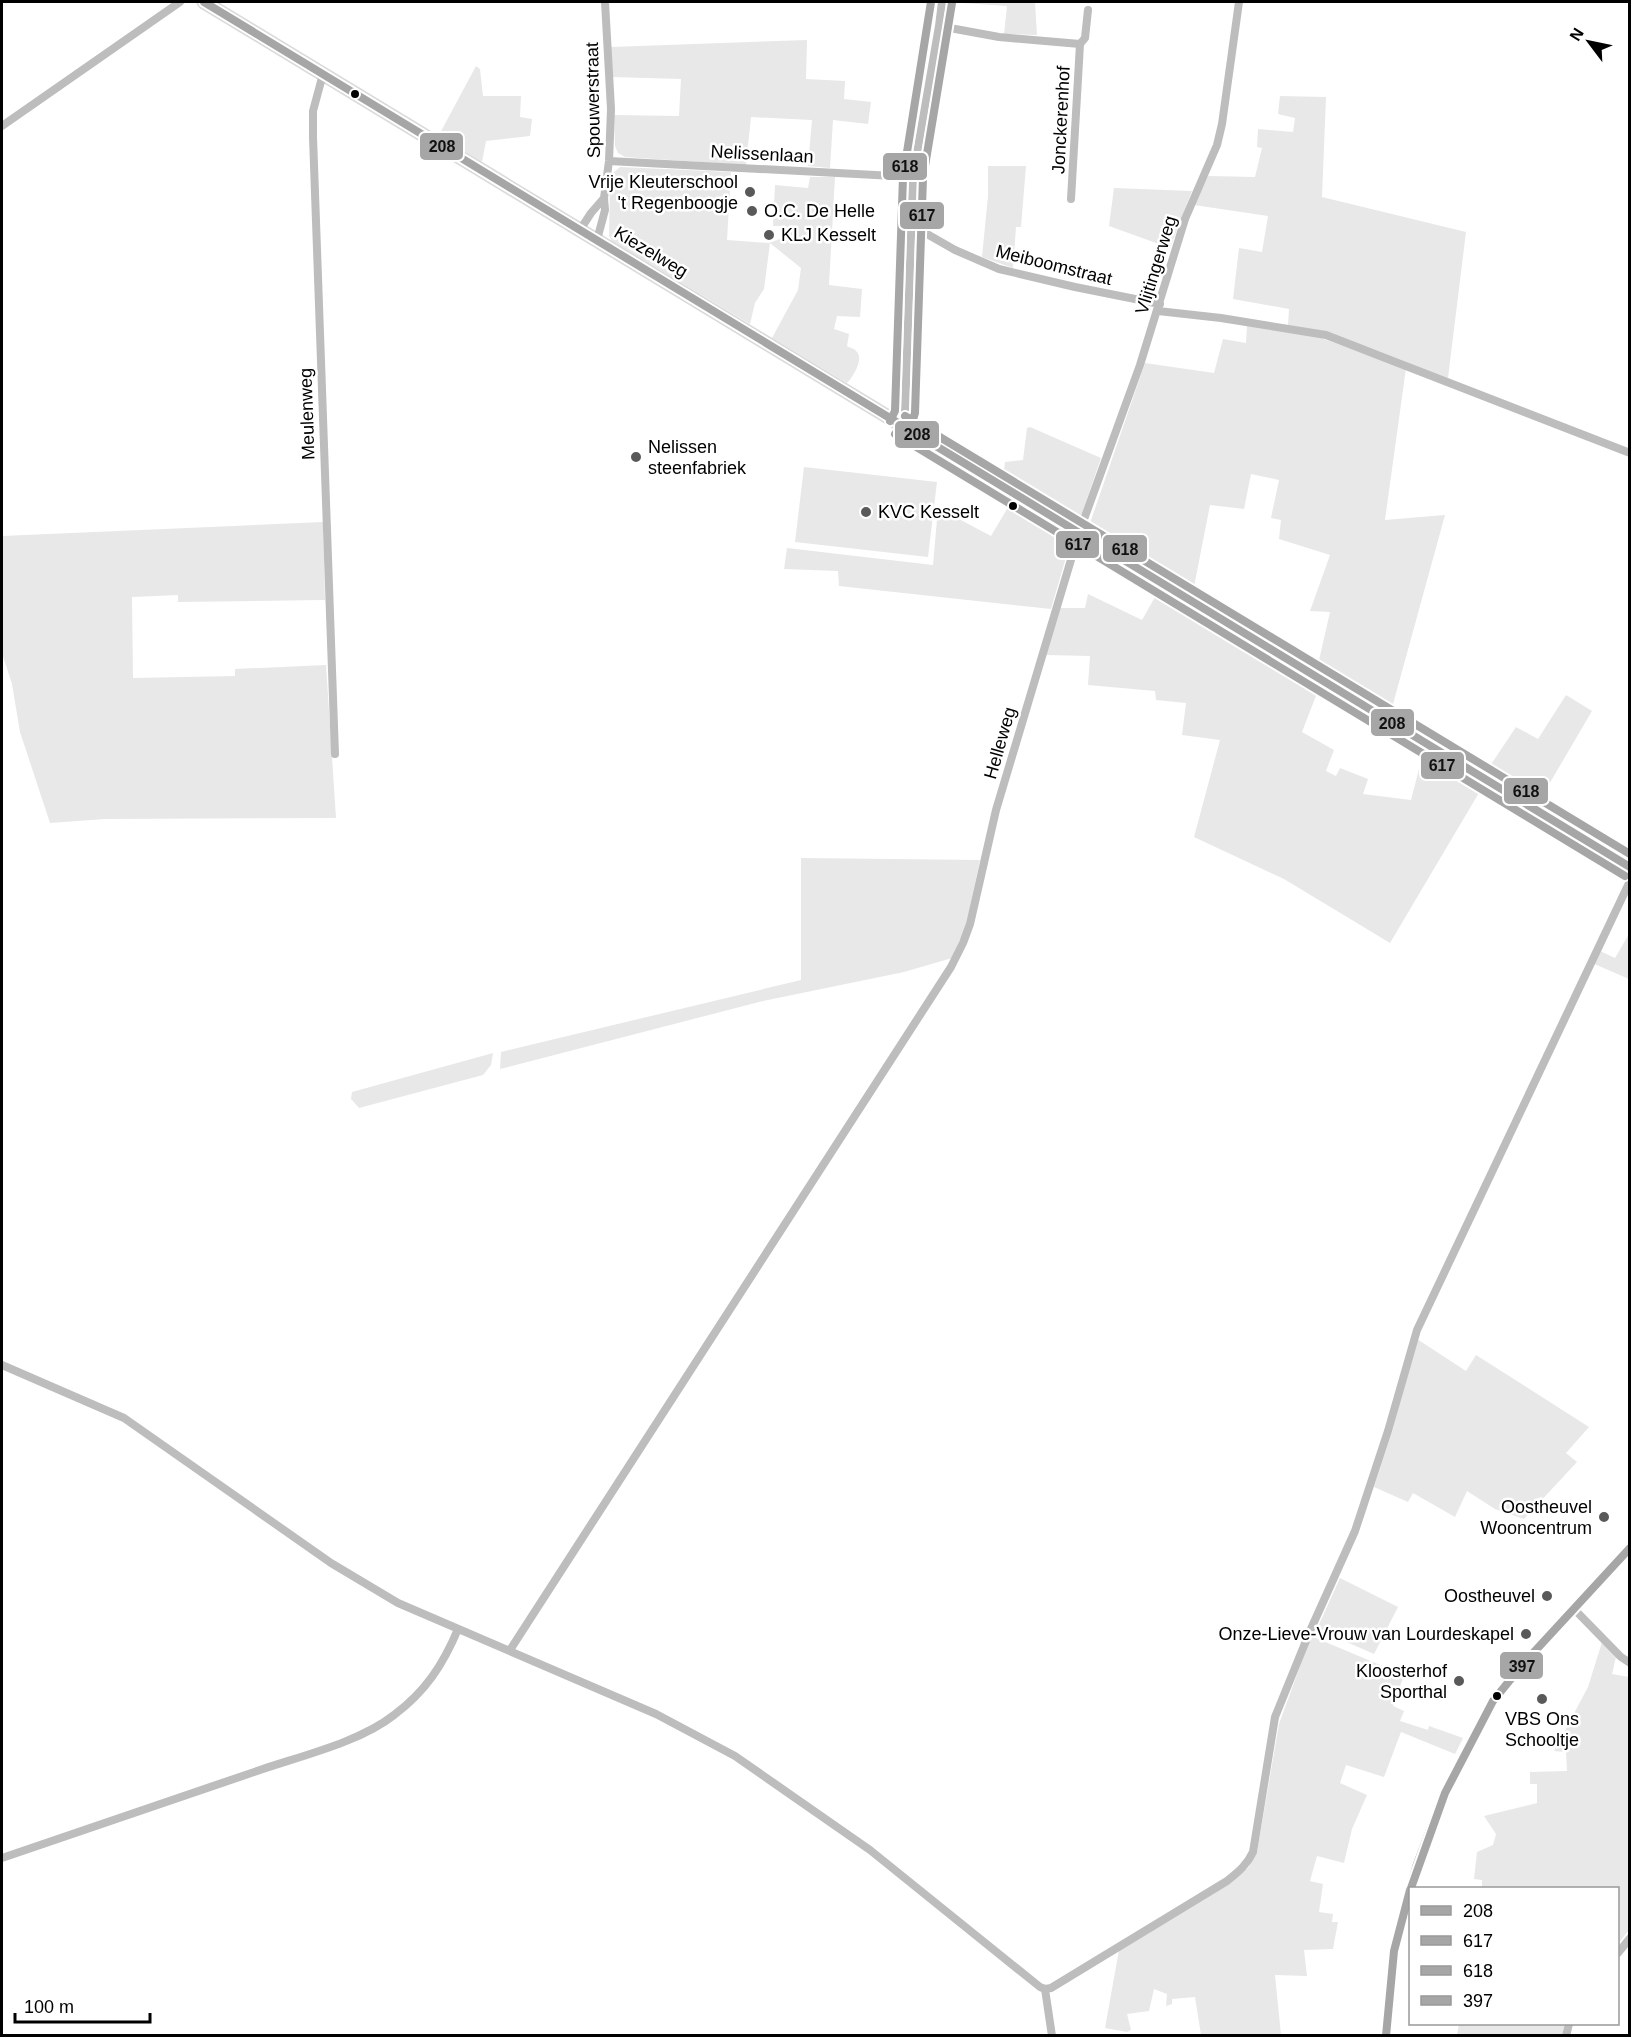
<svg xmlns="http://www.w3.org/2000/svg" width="1631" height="2037" font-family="Arial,sans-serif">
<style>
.green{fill:#e8e8e8}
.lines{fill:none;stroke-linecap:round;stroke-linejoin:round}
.primary-casing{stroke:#dbdbdb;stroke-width:15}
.street{stroke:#bdbdbd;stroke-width:8}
.secondary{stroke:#bfbfbf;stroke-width:10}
.primary{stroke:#bdbdbd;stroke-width:12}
.bus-1-casing{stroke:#fff;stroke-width:12}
.bus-2-casing{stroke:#fff;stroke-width:12}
.bus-3-casing{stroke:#fff;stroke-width:12}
.bus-4-casing{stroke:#fff;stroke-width:12}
.bus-1{stroke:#a6a6a6;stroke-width:8}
.bus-2{stroke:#a6a6a6;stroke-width:8}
.bus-3{stroke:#a6a6a6;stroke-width:8}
.bus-4{stroke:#a6a6a6;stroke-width:8}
.bus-dot{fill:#000;stroke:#fff;stroke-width:2}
.poi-dot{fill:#595959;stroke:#fff;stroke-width:2}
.labels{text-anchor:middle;stroke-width:5;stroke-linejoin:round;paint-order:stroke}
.street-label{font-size:18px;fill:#000;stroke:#fff}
.poi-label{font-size:18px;fill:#000;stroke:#fff;text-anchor:end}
.line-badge{stroke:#fff;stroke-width:2}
.pale-badge-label{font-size:16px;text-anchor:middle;font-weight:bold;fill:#111}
</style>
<rect width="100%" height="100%" fill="#fff"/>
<path class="green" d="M947,2H1035L1037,35L1004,34L1007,6Z
M807,40L806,79L845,81L844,99L871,102L868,124L833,120L830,168L808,166L812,120L751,117L746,165L625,157L618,153L615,146L614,115L679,116L681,79L612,77L611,47Z
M476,66L480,69L483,96H521L520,117L532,119L530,136L486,141L482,162L439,135Z
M1280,96L1326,97L1322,197L1466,232L1448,378C1395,358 1344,335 1288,325L1289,309L1233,299L1239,248L1262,252L1268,216L1194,205L1208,176L1255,177L1262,148L1257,147L1258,129L1293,132L1295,118L1278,114Z
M988,166H1026L1021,227H1016L1013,268L982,257L988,196Z
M620,167L731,172L727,240L769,243L780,239V226H773L775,185L808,188L810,177H835L829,285L862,289L860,317L837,316L834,329L849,334L847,346C850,348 854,348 856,351C865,358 853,377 847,383L772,338L798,290L801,268L770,243L764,289L755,303L750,324L612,241L609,236L610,181L612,174Z
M1114,188L1192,191L1170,248L1109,226Z
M1247,325L1318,337L1406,368L1385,520L1445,515L1390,715L1317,669L1330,612L1310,611L1330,555L1279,539L1281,520L1271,518L1279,480L1251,474L1244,509L1210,505L1193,592L1093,534L1088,529L1145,363L1214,373L1223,339L1246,343Z
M1030,427L1101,458L1080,519L1075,521L1003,478L1005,462L1023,460L1027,428Z
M804,467L937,482L928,557L795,542Z
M1010,504L1066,535L1071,540L1051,609L839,586L838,571L784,569L787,548L933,565L938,508L991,536Z
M323,522L325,600L178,602V595L132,597L133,678L235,676V669L326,665L336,818L105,819L50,823L20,732L12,684L2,653V536Z
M1159,590L1319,688L1302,732L1334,750L1326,771L1336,776L1340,768L1368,779L1363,794L1411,800L1419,769L1428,754L1483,786L1390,943L1284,879L1194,837L1220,740L1182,735L1186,703L1156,700L1155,691L1088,685L1090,656L1046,655L1059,608H1085L1088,594L1142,620Z
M1566,695L1592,711L1538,803L1486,772L1516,727L1538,739Z
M801,858L980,860L965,929L952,958L904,972L763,1001L500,1069L501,1052L801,980Z
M1629,934V979L1592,963L1598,950L1615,958Z
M493,1053L491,1065L483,1075L359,1108L351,1099L352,1092Z
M1417,1339L1466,1371L1476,1355L1589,1427L1566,1453L1577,1462L1524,1519L1495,1509L1467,1491L1455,1517L1413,1493L1408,1502L1374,1487L1393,1429Z
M1340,1578L1398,1607L1374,1654L1317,1629Z
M1311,1636L1404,1675L1393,1706L1404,1711L1400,1721L1428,1730L1429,1726L1463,1738L1455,1754L1401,1732L1384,1777L1346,1765L1340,1783L1367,1795L1352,1829L1344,1863L1317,1856L1310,1881L1323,1884L1319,1912L1333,1914L1332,1922H1338L1333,1949L1304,1950L1307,1976L1275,1975L1281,2035H1201L1195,1997L1172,1999V2004L1166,2006L1167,1994L1154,1989L1149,2011L1127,2014L1131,2030L1127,2032L1105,2028L1119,1950L1229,1884L1248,1868L1257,1852L1279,1724Z
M1602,1642L1616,1657L1612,1674L1629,1677V1930L1618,1944V1888H1482V1880L1474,1879L1477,1852L1493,1845L1496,1834L1484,1816L1537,1803V1784H1530V1772L1567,1771L1566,1752L1554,1751L1588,1687Z
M1459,2024H1565L1562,2035H1457Z"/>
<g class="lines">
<defs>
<path id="primary" d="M204,2L1630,867"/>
</defs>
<use href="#primary" class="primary-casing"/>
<path class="street" d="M939,26L999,37L1080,44L1071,199
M1080,44L1085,38L1088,10
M323,74L313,111V137L335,754
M2,126L180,2
M609,161L913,177
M913,226L955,250L999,269L1075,287L1160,304
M580,230L591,213L604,198
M597,240L605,210L604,198L609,161L611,109L605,2
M1158,311L1221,318L1326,335L1630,453
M900,425L905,413L913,177L939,26L942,2
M2,1365L124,1418L331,1563L398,1603L656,1714L735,1756L870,1850L1040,1987L1045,1989L1051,1988L1227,1881C1238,1872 1247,1865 1253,1852L1275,1717L1310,1631L1355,1531L1388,1431L1417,1330L1630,881
M1574,1609L1621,1657L1630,1663
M510,1650L951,967L963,943L970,924L996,810L1079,533L1140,365L1185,219L1217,145L1222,124L1239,2
M2,1858C88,1828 174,1799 260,1770C301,1756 360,1742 394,1715C425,1692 443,1665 458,1629
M1618,1953L1630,1938
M1045,1989L1052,2036
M1566,2036L1569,2024"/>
<path class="secondary" d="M1411,1888L1418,1864L1445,1793L1493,1701L1523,1664L1630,1547
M1386,2036L1394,1951L1410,1890"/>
<use href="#primary" class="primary"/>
<defs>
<path id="bus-1" d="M204,2L1630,867"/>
<path id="bus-2" d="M910,429L915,413L923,178L952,3
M895,434L1625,876"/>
<path id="bus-3" d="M905,416L1630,854
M890,421L895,411L903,177L931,2"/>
<path id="bus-4" d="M1411,1888L1445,1793L1493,1701L1523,1664L1630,1548
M1386,2036L1394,1951L1410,1890"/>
</defs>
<use href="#bus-1" class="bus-1-casing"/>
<use href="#bus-2" class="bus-2-casing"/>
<use href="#bus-3" class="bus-3-casing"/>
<use href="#bus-4" class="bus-4-casing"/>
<use href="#bus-1" class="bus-1"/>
<use href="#bus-2" class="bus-2"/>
<use href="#bus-3" class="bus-3"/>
<use href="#bus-4" class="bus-4"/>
</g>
<g class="bus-dot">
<circle cx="355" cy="94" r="5"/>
<circle cx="1013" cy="506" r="5"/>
<circle cx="1497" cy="1696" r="5"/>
</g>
<g class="poi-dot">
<circle cx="750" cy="192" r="6"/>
<circle cx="752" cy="211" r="6"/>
<circle cx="769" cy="235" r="6"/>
<circle cx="636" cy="457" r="6"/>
<circle cx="866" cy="512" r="6"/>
<circle cx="1604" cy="1517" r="6"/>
<circle cx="1547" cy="1596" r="6"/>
<circle cx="1526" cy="1634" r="6"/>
<circle cx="1459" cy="1681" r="6"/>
<circle cx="1542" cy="1699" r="6"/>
</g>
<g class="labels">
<g class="street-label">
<text transform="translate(593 100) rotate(-91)" y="6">Spouwerstraat</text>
<text transform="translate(1061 120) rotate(-87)" y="6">Jonckerenhof</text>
<text transform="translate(762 154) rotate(3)" y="6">Nelissenlaan</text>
<text transform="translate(651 252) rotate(31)" y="6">Kiezelweg</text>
<text transform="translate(1054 265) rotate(14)" y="6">Meiboomstraat</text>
<text transform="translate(1156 265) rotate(-73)" y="6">Vlijtingerweg</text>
<text transform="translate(307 414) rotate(-92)" y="6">Meulenweg</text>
<text transform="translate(1000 743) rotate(-74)" y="6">Helleweg</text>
</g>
<g class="poi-label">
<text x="738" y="188">Vrije Kleuterschool<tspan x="738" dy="21">'t Regenboogje</tspan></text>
<text x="764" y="217" text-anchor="start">O.C. De Helle</text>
<text x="781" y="241" text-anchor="start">KLJ Kesselt</text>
<text x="648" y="453" text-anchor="start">Nelissen<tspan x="648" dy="21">steenfabriek</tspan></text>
<text x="878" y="518" text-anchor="start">KVC Kesselt</text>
<text x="1592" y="1513">Oostheuvel<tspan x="1592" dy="21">Wooncentrum</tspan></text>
<text x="1535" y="1602">Oostheuvel</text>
<text x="1514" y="1640">Onze-Lieve-Vrouw van Lourdeskapel</text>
<text x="1447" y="1677">Kloosterhof<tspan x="1447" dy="21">Sporthal</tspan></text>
<text x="1542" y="1725" text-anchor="middle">VBS Ons<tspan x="1542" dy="21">Schooltje</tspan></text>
</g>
</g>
<g class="line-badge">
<rect x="419" y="132" width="45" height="29" rx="6" fill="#a6a6a6"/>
<rect x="882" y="152" width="46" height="29" rx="6" fill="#a6a6a6"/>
<rect x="899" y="201" width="46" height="29" rx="6" fill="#a6a6a6"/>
<rect x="894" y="420" width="46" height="29" rx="6" fill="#a6a6a6"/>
<rect x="1055" y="530" width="45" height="29" rx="6" fill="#a6a6a6"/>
<rect x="1102" y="534" width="46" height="29" rx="6" fill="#a6a6a6"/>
<rect x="1370" y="708" width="45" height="29" rx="6" fill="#a6a6a6"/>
<rect x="1420" y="751" width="45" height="29" rx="6" fill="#a6a6a6"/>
<rect x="1503" y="777" width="46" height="28" rx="6" fill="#a6a6a6"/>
<rect x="1499" y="1651" width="45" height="29" rx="6" fill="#a6a6a6"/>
</g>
<g class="pale-badge-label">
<text x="442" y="152">208</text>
<text x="905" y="172">618</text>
<text x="922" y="221">617</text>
<text x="917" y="440">208</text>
<text x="1078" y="550">617</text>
<text x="1125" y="555">618</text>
<text x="1392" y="729">208</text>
<text x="1442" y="771">617</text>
<text x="1526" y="797">618</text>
<text x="1522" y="1672">397</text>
</g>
<rect width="1631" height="2037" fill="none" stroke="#000000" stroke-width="6"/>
<rect x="1409" y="1887" width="210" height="138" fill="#ffffff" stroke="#999999" stroke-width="1.5"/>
<rect x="1421" y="1906" width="30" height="9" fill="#a6a6a6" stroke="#999999" stroke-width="1.5"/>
<text x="1463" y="1917" font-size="18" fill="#000000">208</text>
<rect x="1421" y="1936" width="30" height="9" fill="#a6a6a6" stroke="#999999" stroke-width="1.5"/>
<text x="1463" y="1947" font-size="18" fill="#000000">617</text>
<rect x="1421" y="1966" width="30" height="9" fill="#a6a6a6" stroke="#999999" stroke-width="1.5"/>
<text x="1463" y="1977" font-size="18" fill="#000000">618</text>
<rect x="1421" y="1996" width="30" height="9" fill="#a6a6a6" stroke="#999999" stroke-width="1.5"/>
<text x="1463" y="2007" font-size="18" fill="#000000">397</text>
<g transform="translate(1589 42) rotate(302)" stroke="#ffffff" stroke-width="4.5" paint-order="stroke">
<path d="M0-4.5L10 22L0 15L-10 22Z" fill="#000000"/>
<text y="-9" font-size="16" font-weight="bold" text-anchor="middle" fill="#000000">N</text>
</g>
<path d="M15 2013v9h135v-9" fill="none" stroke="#000000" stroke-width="3"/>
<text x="24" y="2013" font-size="18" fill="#000000" stroke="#ffffff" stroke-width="4.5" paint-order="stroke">100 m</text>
</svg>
